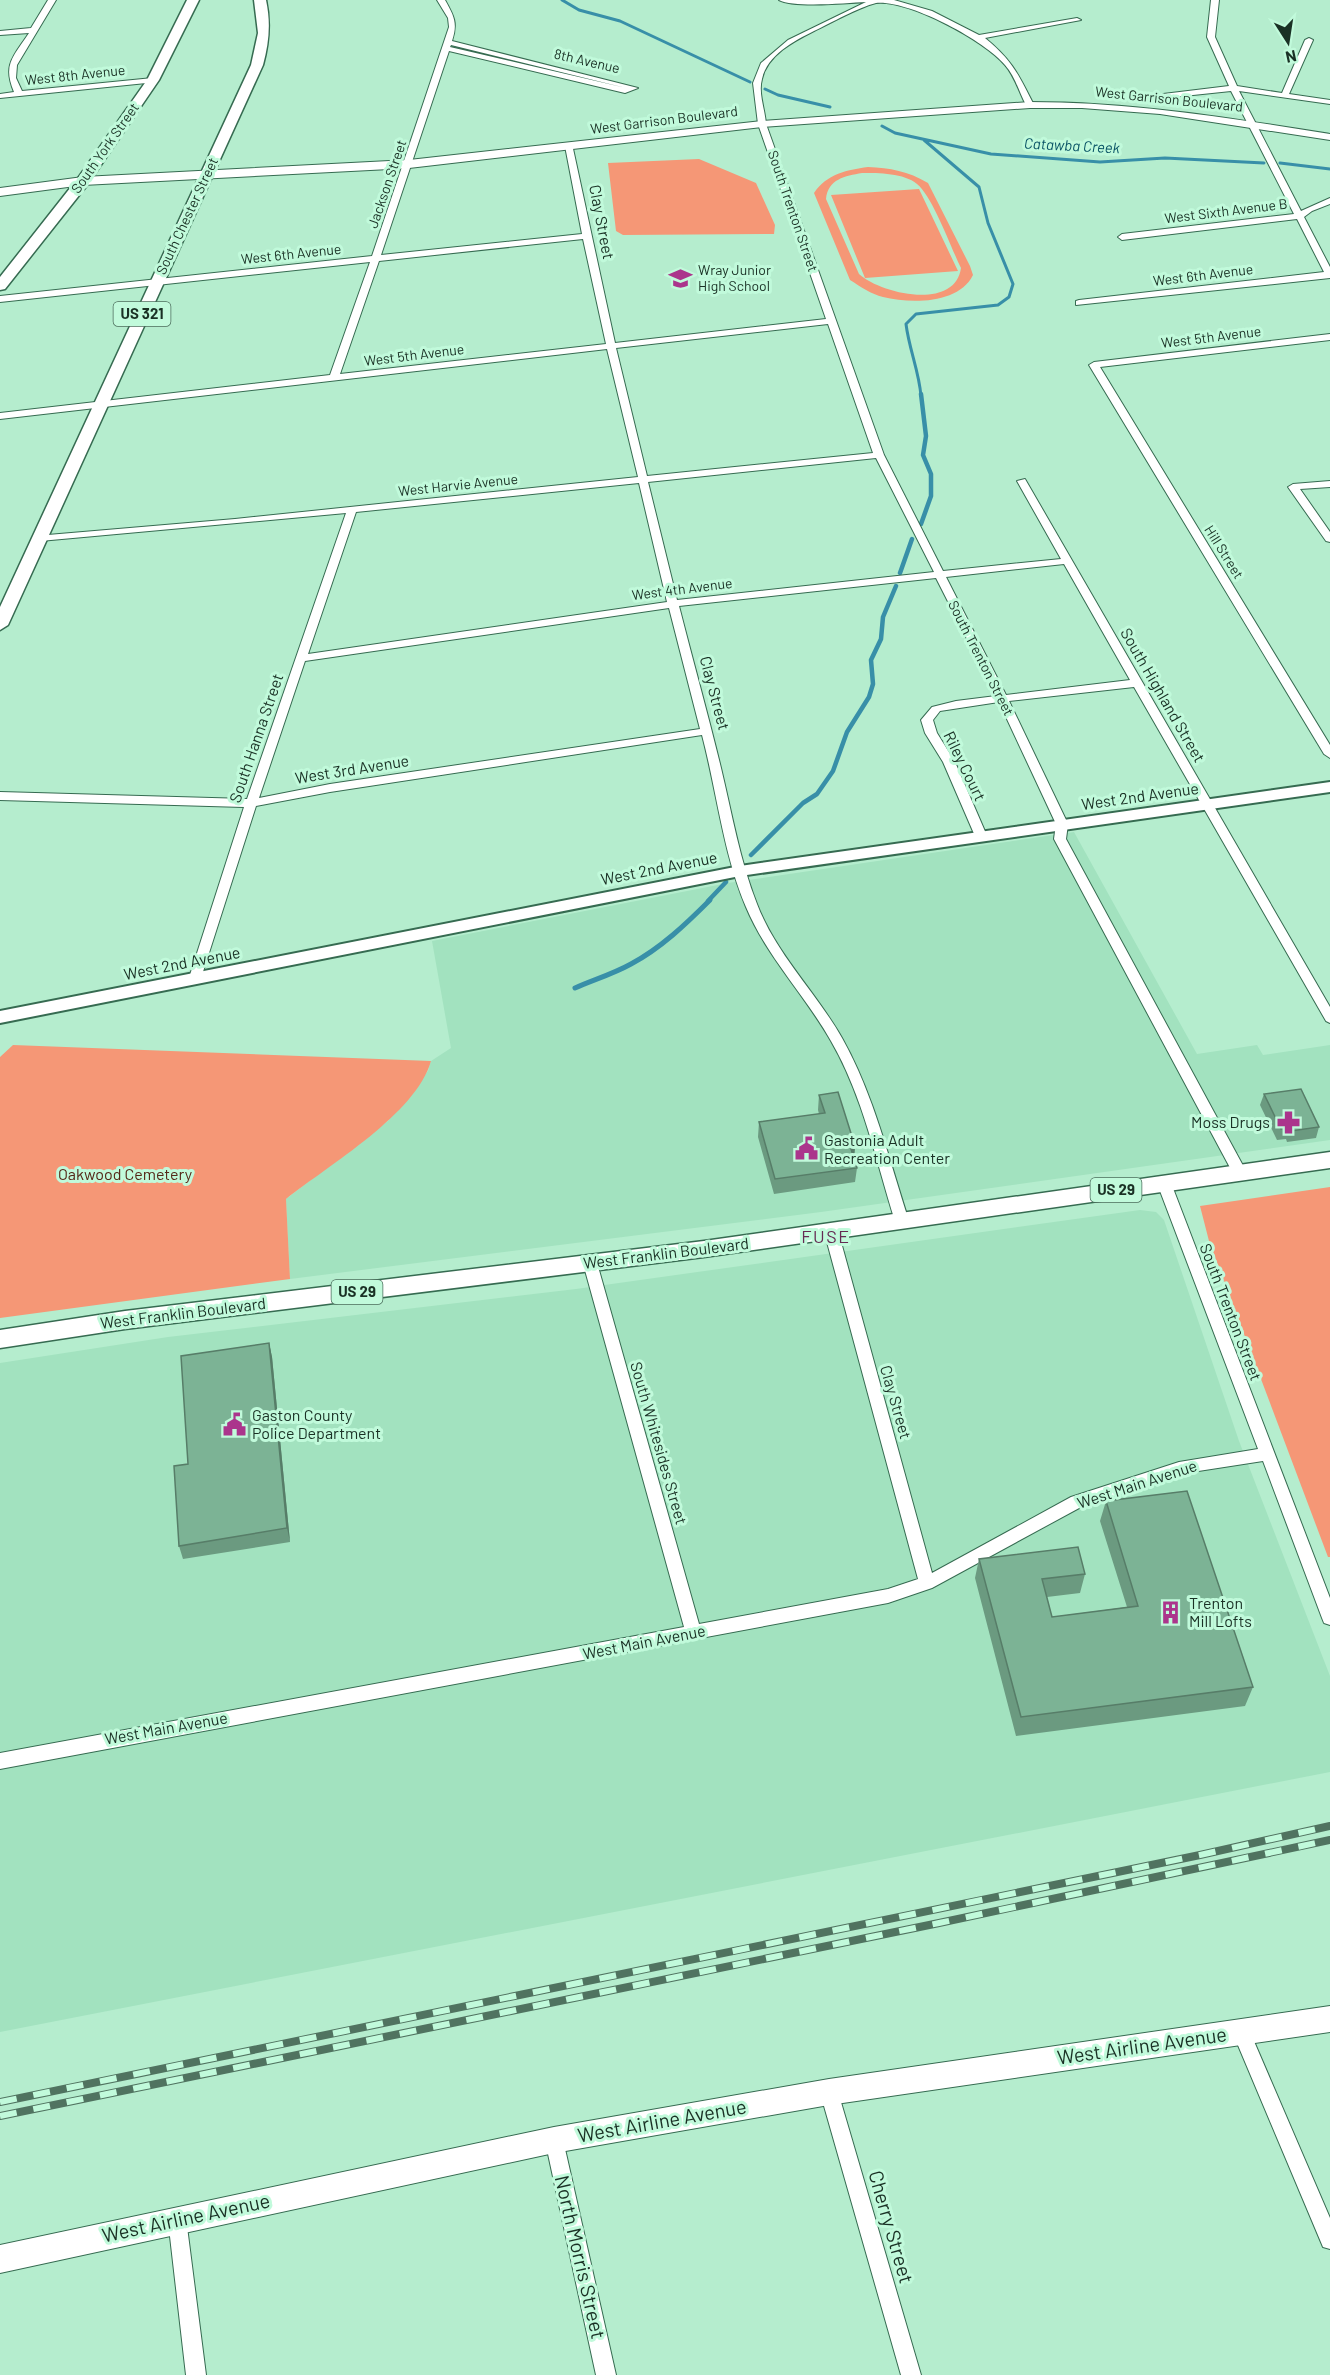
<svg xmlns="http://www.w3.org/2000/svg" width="1330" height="2375" font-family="Barlow,sans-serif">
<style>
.built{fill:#a2e2bf}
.green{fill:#f59776;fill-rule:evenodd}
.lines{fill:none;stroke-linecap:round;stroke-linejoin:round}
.stream-far2{stroke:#388fa8;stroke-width:3}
.stream-far1{stroke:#388fa8;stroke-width:4.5}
.stream{stroke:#388fa8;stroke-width:5}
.minor-casing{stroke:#366b51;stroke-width:2}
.tertiary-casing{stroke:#366b51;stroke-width:4}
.secondary-casing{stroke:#366b51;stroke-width:2}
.primary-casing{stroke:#366b51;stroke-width:3}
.minor{fill:#fff;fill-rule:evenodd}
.tertiary{fill:#fff;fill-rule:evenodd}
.secondary{fill:#fff;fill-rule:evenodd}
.primary{fill:#fff;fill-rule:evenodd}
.rail-casing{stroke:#507360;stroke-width:8}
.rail{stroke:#c1fadb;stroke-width:6;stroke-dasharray:17;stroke-linecap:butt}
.wall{fill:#6b9a80}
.shaded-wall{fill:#577d68}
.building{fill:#7cb395;stroke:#577d68;stroke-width:1.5}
.labels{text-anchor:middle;stroke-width:6;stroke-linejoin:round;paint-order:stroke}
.far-street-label{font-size:14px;fill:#1a3125;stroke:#c1fadb}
.far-poi-label{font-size:14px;fill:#1a3125;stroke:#c1fadb;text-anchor:start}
.far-water-label{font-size:15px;font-style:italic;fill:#0a5466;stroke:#c1fadb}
.shield{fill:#c1fadb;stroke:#4c6d5c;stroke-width:1.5}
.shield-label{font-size:15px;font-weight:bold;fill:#1a3125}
.street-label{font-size:16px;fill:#1a3125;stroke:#c1fadb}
.poi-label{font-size:16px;fill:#1a3125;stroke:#c1fadb;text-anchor:start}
.park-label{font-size:16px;fill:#542717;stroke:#c1fadb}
.neighbourhood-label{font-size:18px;letter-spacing:1.5px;fill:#652a53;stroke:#c1fadb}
.near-street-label{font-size:20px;fill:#1a3125;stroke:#c1fadb}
</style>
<rect width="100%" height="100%" fill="#b5edce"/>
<path class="built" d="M1074,832L1197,1054L1257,1045L1263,1055L1330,1045V1140L821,1212L290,1279L286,1199L388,1121L428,1071L431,1061L451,1048L432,941L728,883Z
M1140,1210L1156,1212L1164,1220L1239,1441L1330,1676V1772L0,2032V1363L168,1337L576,1289Z"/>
<path class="green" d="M699,159L756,183L775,225L774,234L623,235L616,231L608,163Z
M868,167C890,168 908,171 928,183L970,266L973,275C959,304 911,304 883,297C871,294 861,287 850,280L814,193C827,174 846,170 868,167ZM862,173C879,173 904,173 917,184C933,197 951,248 961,268C955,311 881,294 859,274L826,199C828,179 845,176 862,173Z
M919,189L958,271L865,278L831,195Z
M13,1045L431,1061C416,1114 329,1165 286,1199L290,1279L0,1318V1057Z
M1330,1187V1557H1328L1209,1241L1200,1206Z"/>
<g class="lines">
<path class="stream-far2" d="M562,0L579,10L620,21L750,82
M765,89L778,95L830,107
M882,126L895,133L991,154L1100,162L1165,158L1264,163
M1280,163L1330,169
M921,396C919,371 909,349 906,324L916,314L998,305L1009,297L1013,284L988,223L979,187L924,140"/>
<path class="stream-far1" d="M921,524L931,496V474L923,455L926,436L921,394
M900,573L912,539
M751,855L803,803L817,794L833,771L847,732L869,697L873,684L871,660L881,639L883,617L896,586
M708,901L726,882"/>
<path class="stream" d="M575,988C593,980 613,974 631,964C661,948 686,924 710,900"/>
<defs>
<path id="minor" d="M48,0H56L17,65L16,78L22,91L153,78L157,80L156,82L0,98V94L14,92C2,64 14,56 29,33L0,35V31L31,28Z
M437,0H445C454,16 458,23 452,41L638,88L625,93L449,51L381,255L582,234L565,146L572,144L615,343L826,319L758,124L753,83L761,63L788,40L866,2C847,3 794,8 779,0H894L932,11L979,35L1077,18L1081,20L985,38C1013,61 1018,74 1034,105L1030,107L1026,105C1019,92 1015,76 1005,65C984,40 909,0 876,3C859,7 831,23 814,31C794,41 767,55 762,79C758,93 765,109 766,124L884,455L943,571L1061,559L1017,481L1025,479L1330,1007V1023L1326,1021L1134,687L1009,701L1068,824L1066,839L1247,1173L1245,1177H1235L1054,839L1056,824L999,702L940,711L933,720L937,733L955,762L987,836L981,840L975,836L943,762L925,733L921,720L932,707L956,701L996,696L936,578L679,606C693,661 708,714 721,768C732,814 740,861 757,904C776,954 816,992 842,1038C874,1095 889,1160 909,1221L907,1225H897L895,1221C876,1161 863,1096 831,1041C805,995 767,957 746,907C723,853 717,792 702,735L330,792L256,806L201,978L195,982L189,978L244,807L0,800V792L247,799L346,513L40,541L35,538L36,536L235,519L638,477L607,349L0,419V413L330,375L370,262L0,302V296L372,256L449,27L448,18ZM451,45L626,88L450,47ZM583,239L606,344L340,374L379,261ZM828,324L873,453L647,476L616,348ZM876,458L934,572L677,600L648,482ZM639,483L667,602L308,654L356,512ZM1064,564L1130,680L1006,695L946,577ZM669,608L700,729L330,784L259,798L305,661Z
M1211,0H1219L1215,37L1237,86L1282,93L1305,40L1309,38L1313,40L1289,94L1330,100V104L1239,91L1301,211L1330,198V204L1312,211L1304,217L1330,267V278L1076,305V301L1079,300L1324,272L1297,219L1122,240L1118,237L1122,234L1294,214L1231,91L1155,99L1151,97L1155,95L1229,86L1207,37Z
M1330,334V340L1100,367L1330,745V758L1324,754L1089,365L1094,362Z
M1330,481V487L1300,489L1330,532V542L1326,541L1288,487L1293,484Z
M1164,1178L1169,1179L1171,1183L1330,1598V1625L1324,1623L1322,1618L1263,1461L1179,1474L1081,1507L932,1588L888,1603L0,1769V1753L684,1627L583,1263L585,1259H595L597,1263L699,1624L888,1589L918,1579L824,1231L826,1227H836L838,1231L932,1573L1071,1497L1179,1462L1258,1449L1157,1183L1159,1179Z
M1241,2022L1247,2025L1330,2218V2249L1323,2247L1232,2031L1235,2025Z
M829,2083L835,2086L838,2092L921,2375H901L820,2092L823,2086Z
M554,2131L561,2133L563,2140L616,2375H596L545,2140L547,2133Z
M177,2210L184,2212L186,2219L206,2375H186L168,2219L170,2212Z"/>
<path id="tertiary" d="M1330,782V792L740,876L0,1023V1011L740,866Z"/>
<path id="secondary" d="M1030,102C1132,102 1230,118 1330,134V140L1160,114L1082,108H1030L762,127L409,168L83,185L0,196V188L83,177L409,160L762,121Z
M1330,2006V2032L829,2105L554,2153L0,2273V2245L554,2127L829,2079Z"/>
<path id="primary" d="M187,0H199L159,80L88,184L5,289L0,290V277L78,178L147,80Z
M254,0H266C271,23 269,43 263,65L8,625L0,630V607L251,65L258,33Z
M1330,1152V1168L704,1257L125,1329L0,1348V1330L125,1311L704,1241Z"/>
</defs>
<use href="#minor" class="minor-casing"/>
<use href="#tertiary" class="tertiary-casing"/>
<use href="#secondary" class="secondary-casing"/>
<use href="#primary" class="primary-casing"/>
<use href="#minor" class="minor"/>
<use href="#tertiary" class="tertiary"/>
<use href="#secondary" class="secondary"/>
<use href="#primary" class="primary"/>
<defs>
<path id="rail" d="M0,2102L1200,1855L1330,1826
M0,2116L939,1923L1330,1840"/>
</defs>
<use href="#rail" class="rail-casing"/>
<use href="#rail" class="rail"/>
</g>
<path class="wall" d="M1264,1094L1319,1127L1316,1138L1287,1142L1286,1139L1277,1140L1260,1105Z
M819,1095L855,1146L854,1158L857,1168L855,1182L774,1194L758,1137L759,1122L819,1114L818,1110Z
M269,1343L272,1357L290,1542L183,1559L179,1546L188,1464Z
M1106,1501L1253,1687L1245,1706L1016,1736L975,1578L979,1559L1085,1574L1080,1593L1047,1597L1052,1617L1127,1607L1100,1521Z"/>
<path class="shaded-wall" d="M850,1146H855L854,1160Z
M269,1343L272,1357L290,1542L287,1528Z"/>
<path class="building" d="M1301,1089L1319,1127L1291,1131L1289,1128L1281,1129L1264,1094Z
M838,1092L855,1146H850L857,1168L775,1179L759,1122L825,1113L819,1095Z
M269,1343L287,1528L179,1546L174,1466L188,1464L181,1356Z
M1187,1491L1253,1687L1021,1717L979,1559L1078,1547L1085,1574L1042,1579L1052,1617L1138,1606L1106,1501Z"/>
<defs>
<symbol id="school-bare" viewBox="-9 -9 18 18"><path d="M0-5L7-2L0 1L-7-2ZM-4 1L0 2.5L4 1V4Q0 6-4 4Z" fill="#ab358c" stroke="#c1fadb" stroke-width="2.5" paint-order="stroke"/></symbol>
<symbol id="pharmacy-bare" viewBox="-9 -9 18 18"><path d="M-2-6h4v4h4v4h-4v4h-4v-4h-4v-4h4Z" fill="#ab358c" stroke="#c1fadb" stroke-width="2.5" paint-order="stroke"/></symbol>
<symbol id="civic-bare" viewBox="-9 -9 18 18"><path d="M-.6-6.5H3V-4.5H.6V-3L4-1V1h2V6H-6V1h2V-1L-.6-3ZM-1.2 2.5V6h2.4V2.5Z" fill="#ab358c" stroke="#c1fadb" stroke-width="2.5" paint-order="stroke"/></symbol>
<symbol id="building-bare" viewBox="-9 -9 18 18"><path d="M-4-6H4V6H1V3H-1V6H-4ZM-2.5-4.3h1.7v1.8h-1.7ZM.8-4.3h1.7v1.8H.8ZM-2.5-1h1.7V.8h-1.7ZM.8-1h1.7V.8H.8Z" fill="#ab358c" stroke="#c1fadb" stroke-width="2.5" paint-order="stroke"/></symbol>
</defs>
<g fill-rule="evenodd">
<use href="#school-bare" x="664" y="262" width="33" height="33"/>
<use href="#pharmacy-bare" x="1272" y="1106" width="33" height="33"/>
<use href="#civic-bare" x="790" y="1132" width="33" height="33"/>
<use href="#civic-bare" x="218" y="1408" width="33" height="33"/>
<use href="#building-bare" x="1154" y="1596" width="33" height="33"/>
</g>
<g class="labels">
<g class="far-street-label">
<text transform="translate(587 61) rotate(13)" y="5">8th Avenue</text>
<text transform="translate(75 75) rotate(-6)" y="5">West 8th Avenue</text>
<text transform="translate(1169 99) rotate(6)" y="5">West Garrison Boulevard</text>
<text transform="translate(664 120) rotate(-7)" y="5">West Garrison Boulevard</text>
<text transform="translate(105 148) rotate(-55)" y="5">South York Street</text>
<text transform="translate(387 184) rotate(-71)" y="5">Jackson Street</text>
<text transform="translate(793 211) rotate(71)" y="5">South Trenton Street</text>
<text transform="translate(1226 211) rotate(-7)" y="5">West Sixth Avenue B</text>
<text transform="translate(187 216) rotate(-65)" y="5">South Chester Street</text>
<text transform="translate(291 254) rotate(-6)" y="5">West 6th Avenue</text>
<text transform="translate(1203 275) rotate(-7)" y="5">West 6th Avenue</text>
<text transform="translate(1211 337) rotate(-7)" y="5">West 5th Avenue</text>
<text transform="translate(414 355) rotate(-7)" y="5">West 5th Avenue</text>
<text transform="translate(458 485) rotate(-6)" y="5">West Harvie Avenue</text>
<text transform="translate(1224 552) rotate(58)" y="5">Hill Street</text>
<text transform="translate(682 589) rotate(-7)" y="5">West 4th Avenue</text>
<text transform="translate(981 658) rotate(63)" y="5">South Trenton Street</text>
</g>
<g class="far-poi-label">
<text x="698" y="275">Wray Junior<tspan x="698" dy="16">High School</tspan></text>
</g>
<g class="far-water-label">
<text transform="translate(1072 146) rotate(3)" y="5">Catawba Creek</text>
</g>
<g class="shield">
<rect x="113.5" y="302" width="57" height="24" rx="4.5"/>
<rect x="1090.5" y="1178" width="51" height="24" rx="4.5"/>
<rect x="331.5" y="1280" width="51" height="24" rx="4.5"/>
</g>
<g class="shield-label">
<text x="142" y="319">US 321</text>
<text x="1116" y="1195">US 29</text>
<text x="357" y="1297">US 29</text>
</g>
<g class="street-label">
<text transform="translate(602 222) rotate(79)" y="6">Clay Street</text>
<text transform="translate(715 693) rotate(75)" y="6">Clay Street</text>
<text transform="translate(1163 695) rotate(60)" y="6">South Highland Street</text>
<text transform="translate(256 738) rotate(-71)" y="6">South Hanna Street</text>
<text transform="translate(965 766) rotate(64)" y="6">Riley Court</text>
<text transform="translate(352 769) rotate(-9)" y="6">West 3rd Avenue</text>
<text transform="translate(1140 796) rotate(-8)" y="6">West 2nd Avenue</text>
<text transform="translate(659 868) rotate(-11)" y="6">West 2nd Avenue</text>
<text transform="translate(182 963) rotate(-11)" y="6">West 2nd Avenue</text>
<text transform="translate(666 1253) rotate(-7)" y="6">West Franklin Boulevard</text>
<text transform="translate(1231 1312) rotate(69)" y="6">South Trenton Street</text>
<text transform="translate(183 1313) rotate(-7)" y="6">West Franklin Boulevard</text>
<text transform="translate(896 1402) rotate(74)" y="6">Clay Street</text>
<text transform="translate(659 1443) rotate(74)" y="6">South Whitesides Street</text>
<text transform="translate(1137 1484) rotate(-18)" y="6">West Main Avenue</text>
<text transform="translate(644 1642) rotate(-11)" y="6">West Main Avenue</text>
<text transform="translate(166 1728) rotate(-10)" y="6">West Main Avenue</text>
</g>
<g class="poi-label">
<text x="1270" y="1128" text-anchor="end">Moss Drugs</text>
<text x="824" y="1146">Gastonia Adult<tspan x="824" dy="18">Recreation Center</tspan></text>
<text x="252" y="1421">Gaston County<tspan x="252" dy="18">Police Department</tspan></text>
<text x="1189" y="1609">Trenton<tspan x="1189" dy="18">Mill Lofts</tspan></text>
</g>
<g class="park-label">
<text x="125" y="1180">Oakwood Cemetery</text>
</g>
<g class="neighbourhood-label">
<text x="826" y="1243">FUSE</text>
</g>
<g class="near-street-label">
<text transform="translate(1142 2046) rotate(-8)" y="7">West Airline Avenue</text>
<text transform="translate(662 2121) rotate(-10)" y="7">West Airline Avenue</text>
<text transform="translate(186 2218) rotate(-12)" y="7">West Airline Avenue</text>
<text transform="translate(891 2227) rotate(74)" y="7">Cherry Street</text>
<text transform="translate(580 2257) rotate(77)" y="7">North Morris Street</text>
</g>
</g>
<g transform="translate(1288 42) rotate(168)" stroke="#c1fadb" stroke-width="4.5" paint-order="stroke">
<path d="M0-4.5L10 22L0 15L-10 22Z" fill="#1a3125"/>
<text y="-9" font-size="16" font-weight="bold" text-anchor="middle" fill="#1a3125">N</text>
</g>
</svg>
